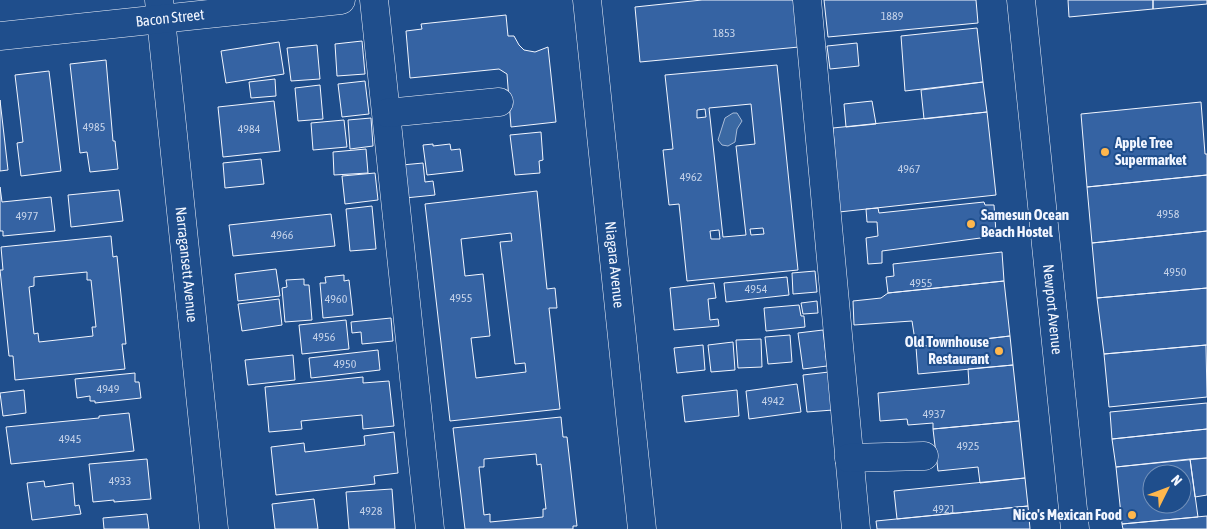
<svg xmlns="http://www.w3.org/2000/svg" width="1207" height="529" font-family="'Asap Condensed',sans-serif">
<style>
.water{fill:#3b69a3;stroke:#a8bbd7}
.building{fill:#3563a3;stroke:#f2f6ff;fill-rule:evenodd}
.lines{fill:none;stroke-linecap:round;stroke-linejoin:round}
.minor-casing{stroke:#f2f6ff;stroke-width:29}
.minor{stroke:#1f4e8c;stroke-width:28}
.poi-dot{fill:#ffb74d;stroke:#1f4e8c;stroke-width:2}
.labels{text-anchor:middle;stroke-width:4;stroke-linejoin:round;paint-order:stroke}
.number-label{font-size:12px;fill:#c3d1e8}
.street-label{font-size:15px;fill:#f2f6ff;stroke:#1f4e8c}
.poi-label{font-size:15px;font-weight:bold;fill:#f2f6ff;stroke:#1f4e8c;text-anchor:start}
</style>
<rect width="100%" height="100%" fill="#1f4e8c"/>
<path class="water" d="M733,113H737L742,121L737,129L735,142L728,146L722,145L718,140L725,118Z"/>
<path class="building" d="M702,0H794L799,47L640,62L635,7Z
M824,0H976L978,23L828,37Z
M1068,0H1153V9L1069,17Z
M1153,0H1207V4L1153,9Z
M506,15L508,36H514L519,45L524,50L535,52L548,47L556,122L511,127L507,74L499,69L410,78L406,31L422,29L421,24Z
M977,28L983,82L905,91L901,36Z
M362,41L365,74L337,76L335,44Z
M279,42L284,74L226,83L221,51Z
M857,43L859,66L830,69L827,46Z
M317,45L320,79L291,81L287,48Z
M106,60L113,141H115L118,169L90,172L87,152L80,153L70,64Z
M777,65L798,270L687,281L679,204L669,205L663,150L673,149L665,75ZM751,104L755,144L736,146L746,235L723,237L709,108ZM705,109L706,117L697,118V110ZM763,228L764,234L751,235L750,229ZM719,230L720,239H711L710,231Z
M49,71L61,171L21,176L17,143L23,142L15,75Z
M275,79L276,96L251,98L249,82Z
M365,81L369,114L342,117L338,84Z
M983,82L987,112L924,119L921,90Z
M320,85L323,119L298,121L295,88Z
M0,100L8,170L0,171Z
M274,101L280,151L223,157L218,107Z
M872,101L876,124L846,127L844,104Z
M1201,102L1205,154H1207V175L1087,187L1081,114Z
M987,112L996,195L839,212L833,128Z
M371,118L373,146L350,149L348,120Z
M344,120L347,147L313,150L311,123Z
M541,132L543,160L539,161L540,173L515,175L510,135Z
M433,144V146L450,144L451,150L460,149L463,171L427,175L423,145Z
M366,149L368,173L334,175L333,152Z
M261,159L264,184L225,188L223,163Z
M423,163L425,182L433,181L435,195L405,198L402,165Z
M375,173L378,200L345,204L342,176Z
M1207,175V231L1092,243L1087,187Z
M0,187L2,202L51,197L55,231L3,236V231H0Z
M119,190L123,221L71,227L68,195Z
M537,191L547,289L555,288L557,308H549L560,409L450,421L425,204ZM511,233L512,241L500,242L515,364L525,363L526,372L476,378L471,338L490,336L483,274L465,276L461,239Z
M984,202L985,205H994L996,232L987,233L988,237L882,251V263L868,264L866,238L878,236L877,222H867L866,209L878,208L879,213Z
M372,206L376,249L350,251L346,209Z
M331,214L335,246L233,256L229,225Z
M1207,231V288L1097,298L1092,243Z
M111,236L113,257L117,256L126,344H122L125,369L15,380L13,356H9L0,270H3L1,247ZM87,272V280H91L96,327H92L93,336L39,342L38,333L34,334L29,287L34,286V277Z
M1002,252L1004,281L888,293L886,277L894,276L893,264Z
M276,269L280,296L238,301L235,274Z
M815,271L817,292L793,294L792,273Z
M344,275V281L349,280L353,315L323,318L320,283H326L325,277Z
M787,277L789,295L726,302L724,283Z
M304,279V285H309L312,320L285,322L282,288L287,287L286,280Z
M1004,281L1010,336L916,347L912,321L854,325L853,301L881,298L888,293Z
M714,283L716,298L708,299L710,320L718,319L719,326L674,330L670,288Z
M1207,288V345L1104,354L1097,298Z
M279,299L282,325L242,331L238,304Z
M817,301L818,313L803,314L801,303Z
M799,305L801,316H804L805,327L766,331L764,308Z
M391,318L393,341L362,344L361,332L352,333L351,322Z
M346,320L349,349L302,354L299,325Z
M823,330L827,366L803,369L798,333Z
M790,335L792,362L768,364L765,337Z
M1010,336L1013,365L918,374L916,347Z
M761,339L762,367L738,368L736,340Z
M733,342L735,370L711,372L708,345Z
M703,345L705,370L677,373L674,348Z
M1206,345L1207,397L1109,407L1104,354Z
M378,350L380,370L311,378L309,358Z
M293,355L295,380L248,385L245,360Z
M1013,365L1019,421L933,429V423L908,425L907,419L880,421L878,393L969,384L968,369Z
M829,372L833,410L807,412L803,375Z
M135,373V382H139L141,398L95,403V401H90V396L77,398L75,379Z
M363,377V383L389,381L394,426L363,429L362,415L301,421L302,429L269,432L265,387Z
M797,384L801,412L749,419L746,391Z
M24,390L26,413L3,416L0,393Z
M737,390L739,416L685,422L682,396Z
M1207,403V429L1112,439L1110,412Z
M129,413L134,451L11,464L6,427L99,418V416Z
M561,417L563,437H567L577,526H573V529H465L453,428ZM536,454L537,465L541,464L546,509H543V517L490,522V514L484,515L479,467H484V459Z
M1019,421L1025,478L980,483L978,467L938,471L933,429Z
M1207,429V458L1116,467L1112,439Z
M394,432L398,473L374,476L375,484L276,495L271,447L304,443L305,452L365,445L364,436Z
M1207,458V495L1195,497L1190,459Z
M147,459L151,499L114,502V500L93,502L89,464Z
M1190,459L1198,517L1122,524L1116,467ZM1152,474H1182V504H1152Z
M1025,478L1028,506L897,519L894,491Z
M44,481L45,487L73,483L75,506L79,505L81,514L32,520L27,483Z
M392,489L395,529H349L346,492Z
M314,499L318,529H275L272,504Z
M1028,506L1030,529H877L876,521Z
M147,514L149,529H104L103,518Z
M1207,516V529H1123L1122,524Z"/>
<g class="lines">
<defs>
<g id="minor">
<path id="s1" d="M159,0L214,529"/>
<path d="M374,0L430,529"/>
<path id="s2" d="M587,0L642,529"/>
<path d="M807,0L856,529"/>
<path id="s3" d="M1021,0L1075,529"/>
<path id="s4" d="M0,36L341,0"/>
<path d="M387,113L499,102"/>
<path d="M849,458L924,456"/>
</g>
</defs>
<use href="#minor" class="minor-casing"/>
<use href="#minor" class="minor"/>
</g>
<g class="poi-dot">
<circle cx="1105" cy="152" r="5"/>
<circle cx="971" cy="224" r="5"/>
<circle cx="999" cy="351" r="5"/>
<circle cx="1132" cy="515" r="5"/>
</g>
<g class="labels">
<g class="number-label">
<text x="892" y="20">1889</text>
<text x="724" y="37">1853</text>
<text x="94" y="131">4985</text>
<text x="249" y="133">4984</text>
<text x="909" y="173">4967</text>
<text x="691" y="181">4962</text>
<text x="1168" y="218">4958</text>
<text x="27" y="220">4977</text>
<text x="282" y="239">4966</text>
<text x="1175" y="276">4950</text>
<text x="921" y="287">4955</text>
<text x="756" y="293">4954</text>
<text x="461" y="302">4955</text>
<text x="336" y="303">4960</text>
<text x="324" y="341">4956</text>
<text x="345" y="368">4950</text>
<text x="108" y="393">4949</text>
<text x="773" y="405">4942</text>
<text x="934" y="418">4937</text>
<text x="70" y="443">4945</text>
<text x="968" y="450">4925</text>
<text x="120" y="485">4933</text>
<text x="944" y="513">4921</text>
<text x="371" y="515">4928</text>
</g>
<g class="street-label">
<text dy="5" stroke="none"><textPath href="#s4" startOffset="171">Bacon Street</textPath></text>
<text dy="5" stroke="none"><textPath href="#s2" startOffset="266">Niagara Avenue</textPath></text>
<text dy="5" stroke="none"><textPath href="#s1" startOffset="266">Narragansett Avenue</textPath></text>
<text dy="5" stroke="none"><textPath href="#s3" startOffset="311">Newport Avenue</textPath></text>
</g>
<g class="poi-label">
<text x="1115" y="148">Apple Tree<tspan x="1115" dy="17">Supermarket</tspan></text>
<text x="981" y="220">Samesun Ocean<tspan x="981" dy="17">Beach Hostel</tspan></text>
<text x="989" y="347" text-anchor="end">Old Townhouse<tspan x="989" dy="17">Restaurant</tspan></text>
<text x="1122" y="520" text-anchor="end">Nico's Mexican Food</text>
</g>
</g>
<g transform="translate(1167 489) rotate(48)"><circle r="24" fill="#1f4e8c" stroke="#7391ba"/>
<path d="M0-4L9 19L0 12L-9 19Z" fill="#ffb74d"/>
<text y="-8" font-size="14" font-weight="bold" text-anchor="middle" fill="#f2f6ff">N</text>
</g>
</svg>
